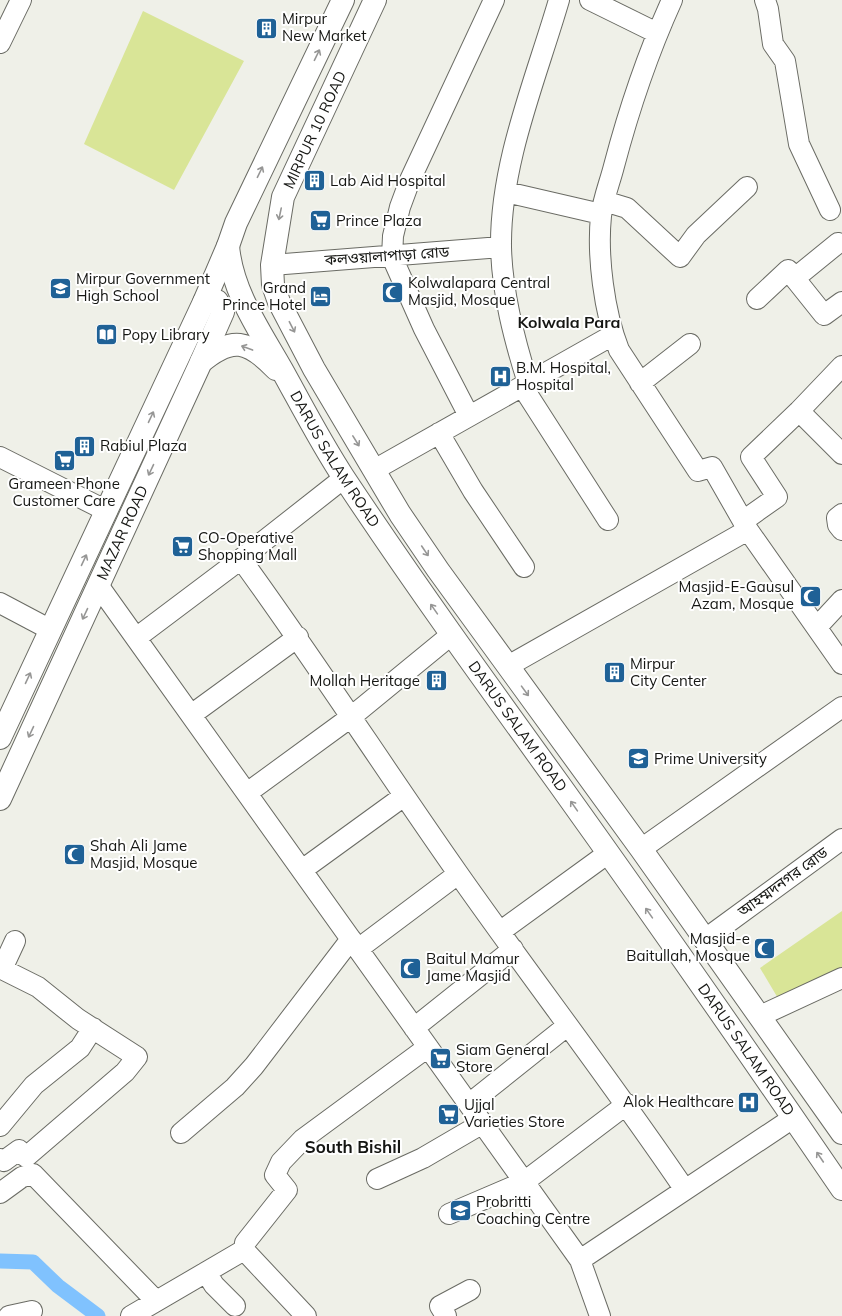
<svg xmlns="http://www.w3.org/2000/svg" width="842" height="1316" font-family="Mulish,'Noto Sans Bengali',sans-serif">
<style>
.green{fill:#d9e597}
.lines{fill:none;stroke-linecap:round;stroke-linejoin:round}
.canal{stroke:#80c2fe;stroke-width:15}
.minor-casing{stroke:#6a6b64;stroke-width:22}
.major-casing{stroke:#6a6b64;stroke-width:24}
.minor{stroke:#fff;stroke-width:20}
.major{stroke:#fff;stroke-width:22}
.oneway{stroke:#969695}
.labels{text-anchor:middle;stroke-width:4;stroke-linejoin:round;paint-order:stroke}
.poi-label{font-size:15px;fill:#151613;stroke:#fff;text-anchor:start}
.street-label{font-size:15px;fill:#151613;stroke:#fff}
.neighbourhood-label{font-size:16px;font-weight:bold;fill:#151613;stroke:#fff}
.quarter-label{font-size:17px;font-weight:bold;fill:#151613;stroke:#fff}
</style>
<rect width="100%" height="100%" fill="#eff0e8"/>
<path class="green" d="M143,11L244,61L174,190L84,144Z
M842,911V973L782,1005L760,968Z"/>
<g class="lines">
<path class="canal" d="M0,1261L33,1262L58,1286L98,1316"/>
<defs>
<path id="minor" d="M590,0L657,33
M672,0C648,53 629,109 614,166C610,182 603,199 601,216C597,256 604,312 619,350L698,471L712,467L748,530L842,664
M765,0L768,9L773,44L785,61L799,144L830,210
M0,43L21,0
M506,192L601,214
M604,201L627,208L680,257L696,235L747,187
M272,265L501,247
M795,278L838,243
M757,299L788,270L824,315L842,302
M528,383C514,339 502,293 501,247C500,163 536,79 559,0
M640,383L690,344
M522,386L608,520
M799,411L842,454
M469,416L424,329L392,257L393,236L400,207L410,180L494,0
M439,433L473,491L524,567
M0,457L107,511
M374,470L613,335
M842,514L837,518L838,525L842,530
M743,521L777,497L751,457L799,411L842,366
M241,559C316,662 384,768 457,872C532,979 612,1082 685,1190
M98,585L580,1260L600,1316
M0,603L51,630
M817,627L842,600
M136,638L241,559L344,478
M508,666L748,530
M191,715L298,637
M247,793L351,717L451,635
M641,849L842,707
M302,870L404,796
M501,931L607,854
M704,940L842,839
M358,949L458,874
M760,1016L842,978
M414,1028L513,949
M469,1104L567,1026
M0,1126L34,1085L80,1048L93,1028
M181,1133L235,1087L254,1066L351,939
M0,1159L4,1161L19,1150L26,1157L125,1072L137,1057L78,1019L38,987L2,969L15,941
M377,1179L423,1158L483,1123
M0,1193L22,1177L33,1174L156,1301
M449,1214L524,1182L627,1104
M244,1250L306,1316
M580,1260L793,1118
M206,1272L214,1285L235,1306
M9,1316L32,1311
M131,1316L244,1250L245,1243L287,1190L275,1175L281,1162L303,1139L428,1047
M446,1316L440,1306L470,1290"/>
<g id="major">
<path d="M375,0L283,197L272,265L273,285L279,302L314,369L400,514L438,570L641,849L842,1133"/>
<path id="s1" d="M228,246C232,292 260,331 282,370C302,406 321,443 344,478C413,582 486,683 559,784C655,918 749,1053 842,1189"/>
<path d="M201,362L223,312L217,301L211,300L204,302"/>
<path d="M0,738L204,302L228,246L236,223L343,0"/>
<path id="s2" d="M0,799L201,362C232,336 248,340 276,369"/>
</g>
</defs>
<use href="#minor" class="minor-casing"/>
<use href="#major" class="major-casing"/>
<use href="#minor" class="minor"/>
<use href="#major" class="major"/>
</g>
<defs><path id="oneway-shaft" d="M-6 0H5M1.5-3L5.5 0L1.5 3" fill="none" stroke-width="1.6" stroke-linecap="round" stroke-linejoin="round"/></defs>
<g class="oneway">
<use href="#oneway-shaft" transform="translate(317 55) rotate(-64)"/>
<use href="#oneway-shaft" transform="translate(260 172) rotate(-64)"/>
<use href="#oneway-shaft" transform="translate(280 214) rotate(102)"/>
<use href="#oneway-shaft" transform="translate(292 327) rotate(63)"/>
<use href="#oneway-shaft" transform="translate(247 348) rotate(-160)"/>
<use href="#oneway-shaft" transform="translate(151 417) rotate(-65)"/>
<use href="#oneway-shaft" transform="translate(356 441) rotate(58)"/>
<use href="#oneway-shaft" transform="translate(151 470) rotate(115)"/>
<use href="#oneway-shaft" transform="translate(425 551) rotate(56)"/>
<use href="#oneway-shaft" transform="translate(84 560) rotate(-65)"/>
<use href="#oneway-shaft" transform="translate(434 609) rotate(-125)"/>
<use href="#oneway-shaft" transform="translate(85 614) rotate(115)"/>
<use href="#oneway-shaft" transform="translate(28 678) rotate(-65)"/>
<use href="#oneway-shaft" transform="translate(525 691) rotate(54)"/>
<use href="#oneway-shaft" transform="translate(31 732) rotate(115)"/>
<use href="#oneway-shaft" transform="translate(574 806) rotate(-125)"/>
<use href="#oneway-shaft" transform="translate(649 913) rotate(-125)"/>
<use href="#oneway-shaft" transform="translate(820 1157) rotate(-124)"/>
</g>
<defs>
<symbol id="building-square" viewBox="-11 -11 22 22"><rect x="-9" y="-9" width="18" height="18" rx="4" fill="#1f6196" stroke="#fff"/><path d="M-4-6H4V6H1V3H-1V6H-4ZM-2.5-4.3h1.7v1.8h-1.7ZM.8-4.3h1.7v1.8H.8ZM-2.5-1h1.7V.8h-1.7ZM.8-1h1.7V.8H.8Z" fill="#fff"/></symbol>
<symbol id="supermarket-square" viewBox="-11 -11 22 22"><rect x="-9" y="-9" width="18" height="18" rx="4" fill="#1f6196" stroke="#fff"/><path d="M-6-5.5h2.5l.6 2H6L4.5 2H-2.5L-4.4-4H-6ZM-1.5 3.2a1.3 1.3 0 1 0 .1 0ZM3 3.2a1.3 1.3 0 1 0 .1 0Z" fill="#fff"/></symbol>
<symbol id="university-square" viewBox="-11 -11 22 22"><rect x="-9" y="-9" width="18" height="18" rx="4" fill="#1f6196" stroke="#fff"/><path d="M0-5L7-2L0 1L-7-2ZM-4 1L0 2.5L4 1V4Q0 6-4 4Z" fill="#fff"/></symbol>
<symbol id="mosque-square" viewBox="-11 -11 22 22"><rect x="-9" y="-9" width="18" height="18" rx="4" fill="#1f6196" stroke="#fff"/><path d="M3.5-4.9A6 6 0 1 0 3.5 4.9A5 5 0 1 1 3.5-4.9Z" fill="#fff"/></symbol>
<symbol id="hotel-square" viewBox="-11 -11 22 22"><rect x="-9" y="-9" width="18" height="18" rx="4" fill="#1f6196" stroke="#fff"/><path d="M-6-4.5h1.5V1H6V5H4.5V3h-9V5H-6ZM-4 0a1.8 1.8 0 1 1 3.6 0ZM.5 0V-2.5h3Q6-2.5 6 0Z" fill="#fff"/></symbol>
<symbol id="library-square" viewBox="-11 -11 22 22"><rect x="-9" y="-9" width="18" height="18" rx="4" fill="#1f6196" stroke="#fff"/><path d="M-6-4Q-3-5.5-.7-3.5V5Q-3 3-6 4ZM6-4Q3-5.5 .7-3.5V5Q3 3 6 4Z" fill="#fff"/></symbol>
<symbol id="hospital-square" viewBox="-11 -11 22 22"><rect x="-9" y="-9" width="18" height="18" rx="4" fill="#1f6196" stroke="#fff"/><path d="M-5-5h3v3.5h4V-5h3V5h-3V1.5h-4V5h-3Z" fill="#fff"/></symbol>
<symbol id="school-square" viewBox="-11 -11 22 22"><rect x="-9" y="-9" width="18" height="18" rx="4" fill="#1f6196" stroke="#fff"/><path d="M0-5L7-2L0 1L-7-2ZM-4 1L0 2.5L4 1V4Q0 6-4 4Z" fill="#fff"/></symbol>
</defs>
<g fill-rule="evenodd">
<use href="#building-square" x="254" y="16" width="25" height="25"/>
<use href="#building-square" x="302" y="168" width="25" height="25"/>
<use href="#supermarket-square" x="308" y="208" width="25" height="25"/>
<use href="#university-square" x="48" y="276" width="25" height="25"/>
<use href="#mosque-square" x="380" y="280" width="25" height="25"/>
<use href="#hotel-square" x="308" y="284" width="25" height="25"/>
<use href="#library-square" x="94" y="322" width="25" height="25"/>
<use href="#hospital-square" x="488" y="364" width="25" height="25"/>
<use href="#building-square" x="72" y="434" width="25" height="25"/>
<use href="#supermarket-square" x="52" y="448" width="25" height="25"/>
<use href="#supermarket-square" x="170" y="534" width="25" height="25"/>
<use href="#mosque-square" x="798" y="584" width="25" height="25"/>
<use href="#building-square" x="602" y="660" width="25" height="25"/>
<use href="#building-square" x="424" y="668" width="25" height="25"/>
<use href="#university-square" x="626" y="746" width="25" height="25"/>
<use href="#mosque-square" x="62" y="842" width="25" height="25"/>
<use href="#mosque-square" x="752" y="936" width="25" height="25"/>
<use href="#mosque-square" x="398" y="956" width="25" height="25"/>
<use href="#supermarket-square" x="428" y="1046" width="25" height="25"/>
<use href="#hospital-square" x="736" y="1090" width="25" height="25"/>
<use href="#supermarket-square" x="436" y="1102" width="25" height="25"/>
<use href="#school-square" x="448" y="1198" width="25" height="25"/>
</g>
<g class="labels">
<g class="poi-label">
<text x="282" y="24">Mirpur<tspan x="282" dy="17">New Market</tspan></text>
<text x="330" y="186">Lab Aid Hospital</text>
<text x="336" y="226">Prince Plaza</text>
<text x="76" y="284">Mirpur Government<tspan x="76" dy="17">High School</tspan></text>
<text x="408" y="288">Kolwalapara Central<tspan x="408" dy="17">Masjid, Mosque</tspan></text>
<text x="306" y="293" text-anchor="end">Grand<tspan x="306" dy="17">Prince Hotel</tspan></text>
<text x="122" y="340">Popy Library</text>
<text x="516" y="373">B.M. Hospital,<tspan x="516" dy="17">Hospital</tspan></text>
<text x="100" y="451">Rabiul Plaza</text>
<text x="64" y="489" text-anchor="middle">Grameen Phone<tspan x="64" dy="17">Customer Care</tspan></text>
<text x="198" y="543">CO-Operative<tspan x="198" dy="17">Shopping Mall</tspan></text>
<text x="794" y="592" text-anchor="end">Masjid-E-Gausul<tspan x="794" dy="17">Azam, Mosque</tspan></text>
<text x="630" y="669">Mirpur<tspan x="630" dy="17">City Center</tspan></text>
<text x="420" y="686" text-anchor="end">Mollah Heritage</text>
<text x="654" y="764">Prime University</text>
<text x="90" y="851">Shah Ali Jame<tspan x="90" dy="17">Masjid, Mosque</tspan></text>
<text x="750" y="944" text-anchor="end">Masjid-e<tspan x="750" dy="17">Baitullah, Mosque</tspan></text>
<text x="426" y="964">Baitul Mamur<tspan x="426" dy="17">Jame Masjid</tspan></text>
<text x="456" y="1055">Siam General<tspan x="456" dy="17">Store</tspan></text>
<text x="734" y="1107" text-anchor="end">Alok Healthcare</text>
<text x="464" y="1110">Ujjal<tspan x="464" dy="17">Varieties Store</tspan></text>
<text x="476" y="1207">Probritti<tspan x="476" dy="17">Coaching Centre</tspan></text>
</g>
<g class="street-label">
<text transform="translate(315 130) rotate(-65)" y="5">MIRPUR 10 ROAD</text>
<text transform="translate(387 256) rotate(-4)" y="5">কলওয়ালাপাড়া রোড</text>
<text dy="5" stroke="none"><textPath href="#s1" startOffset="240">DARUS SALAM ROAD</textPath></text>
<text dy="5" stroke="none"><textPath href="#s2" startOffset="293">MAZAR ROAD</textPath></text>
<text dy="5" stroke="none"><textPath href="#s1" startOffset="564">DARUS SALAM ROAD</textPath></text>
<text transform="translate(783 882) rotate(-36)" y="5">আহম্মদনগর রোড</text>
<text dy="5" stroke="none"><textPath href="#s1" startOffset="960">DARUS SALAM ROAD</textPath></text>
</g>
<g class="neighbourhood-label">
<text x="569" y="328">Kolwala Para</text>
</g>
<g class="quarter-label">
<text x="353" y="1153">South Bishil</text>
</g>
</g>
</svg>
